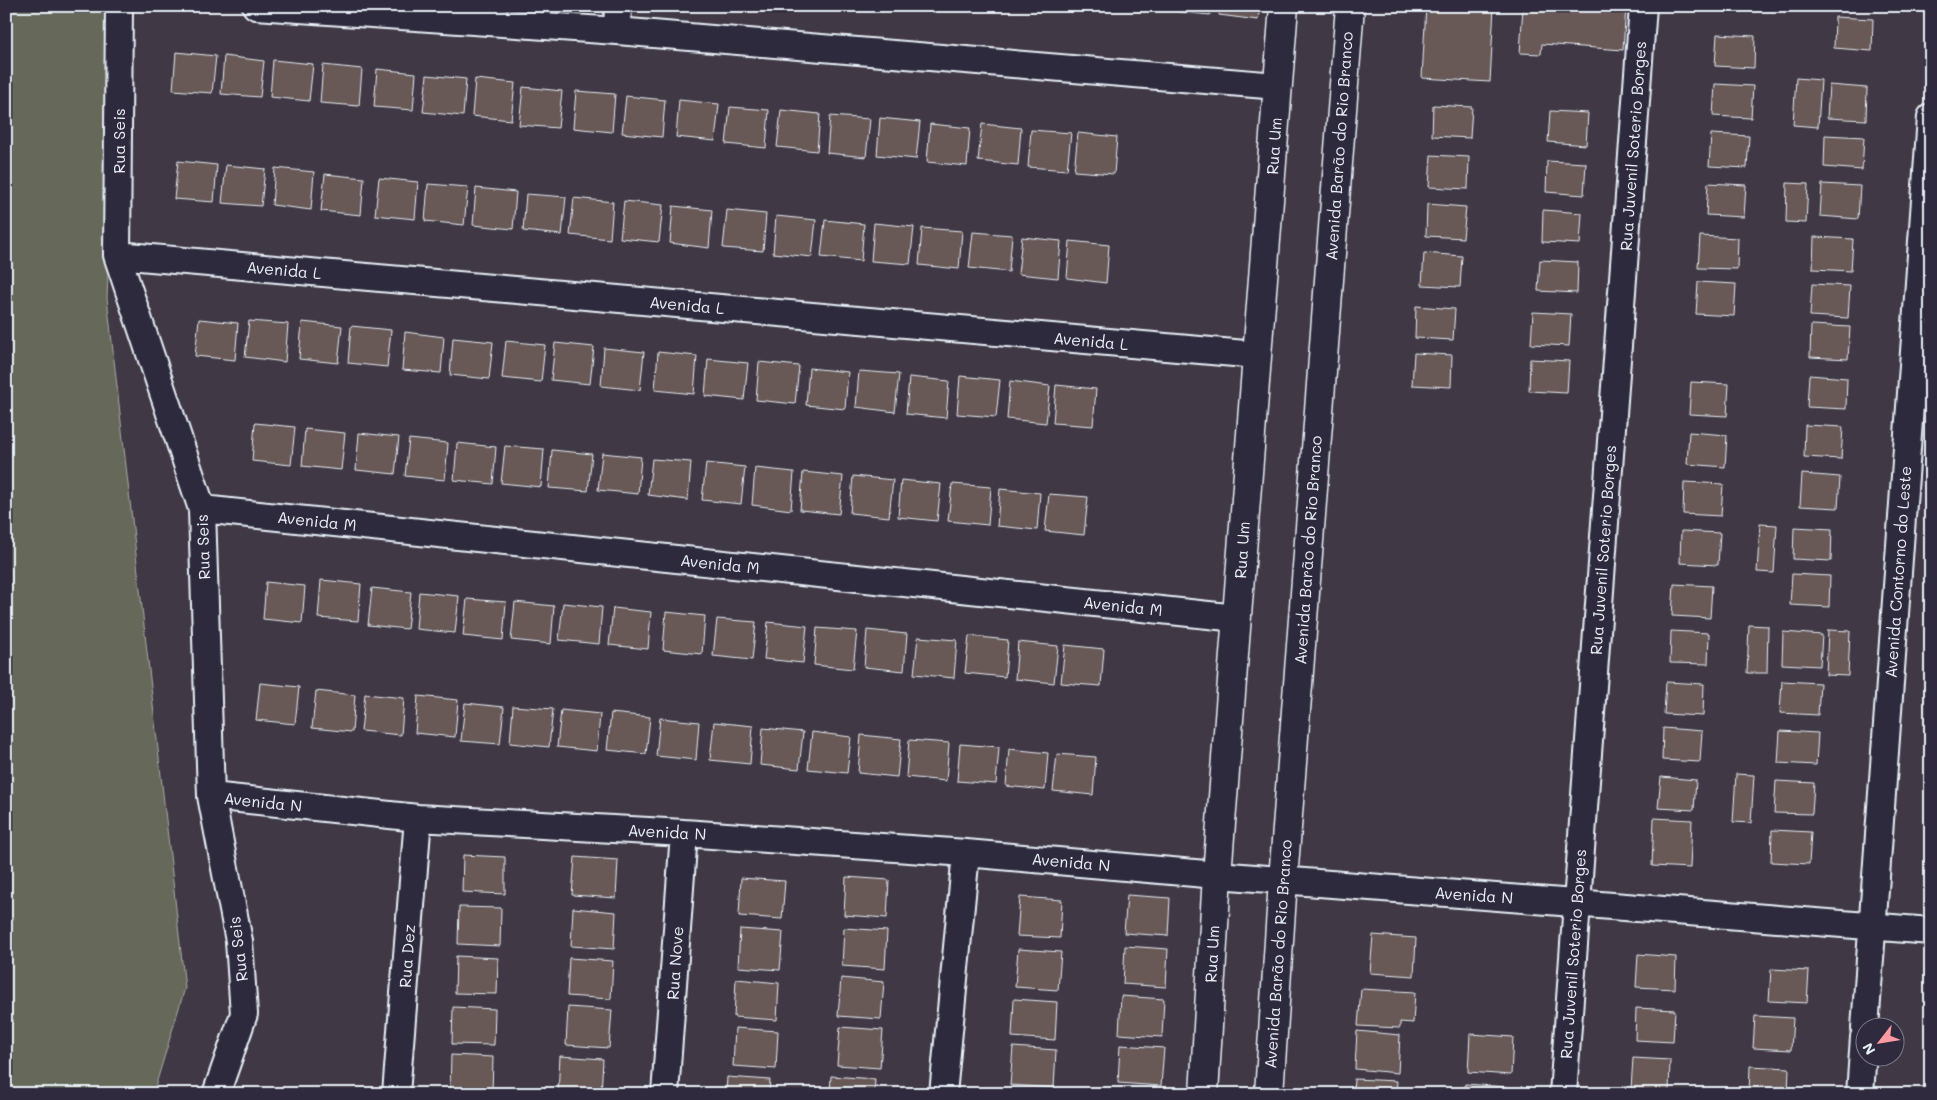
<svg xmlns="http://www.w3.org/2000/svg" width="1937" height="1100" font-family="Mali,sans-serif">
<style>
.green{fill:#66695a;stroke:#a7ada9}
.building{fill:#685956;stroke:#e8f1f8}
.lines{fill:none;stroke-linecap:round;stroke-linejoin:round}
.minor-casing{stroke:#e8f1f8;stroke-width:30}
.tertiary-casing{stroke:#e8f1f8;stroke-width:31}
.minor{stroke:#2f2a3d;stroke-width:26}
.tertiary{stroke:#2f2a3d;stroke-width:28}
.labels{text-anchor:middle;stroke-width:4;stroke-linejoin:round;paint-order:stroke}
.street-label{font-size:16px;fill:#e8f1f8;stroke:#2f2a3d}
</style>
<rect width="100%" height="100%" fill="#403844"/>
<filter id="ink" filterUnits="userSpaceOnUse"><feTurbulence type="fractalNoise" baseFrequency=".02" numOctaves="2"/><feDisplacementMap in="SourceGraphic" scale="10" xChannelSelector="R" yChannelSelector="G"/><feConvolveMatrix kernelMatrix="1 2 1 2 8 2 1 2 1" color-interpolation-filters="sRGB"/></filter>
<g filter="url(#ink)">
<path class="green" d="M6,6H119L107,298L185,988L153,1094H6Z"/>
<path class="building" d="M1127,6H1162V10Z
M1172,6H1211L1210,15L1171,11Z
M1220,6H1260L1258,20L1219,15Z
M1426,6H1494L1490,82L1422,78Z
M1523,6H1626L1623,50L1542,44L1541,54L1520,53Z
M1835,17L1873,19L1872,51L1834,48Z
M1717,34L1755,36L1754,68L1715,66Z
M176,52L216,56L212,93L173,90Z
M224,56L264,61L260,97L221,94Z
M273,60L313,64L309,101L270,97Z
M323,65L362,69L359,106L320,103Z
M377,69L416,73L413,110L374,107Z
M427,75L466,79L463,116L423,112Z
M1796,78L1821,80L1818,127L1793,125Z
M475,79L515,83L511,120L472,116Z
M1715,84L1753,86L1751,118L1713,116Z
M1829,85L1867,88L1866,120L1827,118Z
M523,87L562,91L558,128L519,125Z
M576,91L615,94L612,132L573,128Z
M626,96L665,100L662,137L622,133Z
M679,100L719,104L715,141L676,137Z
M1433,105L1472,107L1470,138L1432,136Z
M730,107L769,110L766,148L726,144Z
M781,110L820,114L817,151L777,147Z
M1550,111L1588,113L1586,145L1548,142Z
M830,116L870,119L866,157L827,153Z
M880,118L920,122L916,159L877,155Z
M930,124L970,128L967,166L927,162Z
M982,124L1021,128L1018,165L978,161Z
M1031,130L1071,133L1067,170L1028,167Z
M1078,133L1117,137L1114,174L1074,171Z
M1711,134L1749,136L1747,168L1709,166Z
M1825,135L1864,137L1862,170L1824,167Z
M1431,155L1469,157L1468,189L1429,187Z
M178,161L217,165L214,202L174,199Z
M1547,161L1586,163L1584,195L1546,192Z
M226,165L265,169L261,206L222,203Z
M275,168L314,172L311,210L272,205Z
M325,174L364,178L361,215L321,211Z
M379,178L418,182L415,219L375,215Z
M1708,183L1746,185L1744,217L1706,215Z
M1787,183L1808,184L1806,223L1786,222Z
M428,184L468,187L464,225L425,221Z
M1822,184L1860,186L1858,219L1820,216Z
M476,188L516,192L513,229L473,225Z
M526,194L566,197L562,235L523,231Z
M574,198L613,202L610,239L570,235Z
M624,201L663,205L659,242L620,238Z
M1427,204L1466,207L1463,238L1426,236Z
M673,206L712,210L709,248L670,243Z
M727,210L766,214L763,251L723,248Z
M1543,210L1582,213L1580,244L1542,242Z
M776,216L816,220L812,257L773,253Z
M825,220L864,224L861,261L821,257Z
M874,223L914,227L910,264L871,261Z
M922,228L962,231L959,269L919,265Z
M973,232L1012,235L1009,272L969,268Z
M1700,236L1738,238L1737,269L1698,268Z
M1022,237L1061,241L1058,278L1018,274Z
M1814,237L1853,239L1851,271L1813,269Z
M1070,241L1109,245L1106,283L1067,278Z
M1424,253L1462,256L1460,287L1422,285Z
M1540,260L1578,262L1577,293L1538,291Z
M1698,282L1736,284L1734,316L1696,314Z
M1812,284L1850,286L1848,318L1810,316Z
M1416,306L1455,309L1453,340L1415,338Z
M1533,312L1571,314L1569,346L1531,344Z
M199,319L238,323L235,360L195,356Z
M249,321L288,324L285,362L245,357Z
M302,322L342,326L338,363L299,359Z
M1811,325L1850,327L1848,359L1810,357Z
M351,326L391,330L387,367L348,363Z
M405,332L444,337L441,373L402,370Z
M453,338L493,342L489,379L450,375Z
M506,341L545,345L541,382L502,378Z
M555,343L594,347L590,384L551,380Z
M604,348L644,352L640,390L601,386Z
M658,352L697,356L694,394L655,390Z
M1414,353L1452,355L1451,387L1412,385Z
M708,359L748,363L744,400L705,396Z
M1530,359L1569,361L1567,393L1529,391Z
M759,362L799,366L795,404L756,400Z
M809,368L848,372L845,409L806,405Z
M859,371L899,374L895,412L856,407Z
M1809,375L1847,378L1846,409L1807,407Z
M960,376L1000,380L996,417L957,414Z
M909,377L949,381L946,418L906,414Z
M1010,381L1050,386L1046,423L1007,419Z
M1691,382L1729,384L1727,416L1689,414Z
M1056,385L1096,389L1093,426L1053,423Z
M255,423L295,427L291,465L252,461Z
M1805,425L1843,427L1841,459L1804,457Z
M305,429L345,433L341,470L302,466Z
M1689,432L1727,435L1725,467L1687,464Z
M359,433L399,437L395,474L356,470Z
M409,439L448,443L445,480L405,476Z
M457,443L496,447L493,484L454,480Z
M505,446L544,449L541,487L501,483Z
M552,450L592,454L588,491L549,488Z
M602,453L641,457L638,494L598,490Z
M652,459L691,462L688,500L648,495Z
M706,463L745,467L741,504L702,500Z
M755,468L794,472L791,510L752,505Z
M803,472L843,476L839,514L800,510Z
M1802,474L1840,477L1838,508L1800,506Z
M853,476L893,480L889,517L850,513Z
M901,480L941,484L937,521L898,517Z
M1684,482L1723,484L1721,516L1683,514Z
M952,484L991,487L988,525L948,521Z
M1000,489L1040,493L1037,530L997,526Z
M1049,494L1088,497L1084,535L1045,531Z
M1760,524L1777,525L1774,573L1757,572Z
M1794,527L1832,529L1831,561L1793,559Z
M1681,531L1720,533L1718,565L1680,563Z
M1792,574L1830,576L1829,607L1790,605Z
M321,580L361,584L358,621L318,618Z
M266,582L305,586L302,623L263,619Z
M1674,584L1712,586L1710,618L1672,616Z
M372,588L411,592L407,629L368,625Z
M419,592L459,596L455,633L416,629Z
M467,599L506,602L503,640L463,636Z
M515,602L554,606L551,644L511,640Z
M563,603L602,607L599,644L559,640Z
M613,608L651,612L648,649L609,645Z
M666,612L705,616L702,654L663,650Z
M717,619L756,622L752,660L713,656Z
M768,622L807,626L803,663L764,659Z
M1749,625L1768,626L1767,673H1747Z
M817,628L857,631L853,669L814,665Z
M867,630L907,634L904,671L864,667Z
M1828,630L1850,631L1848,676L1826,675Z
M1671,631L1709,633L1708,664L1670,663Z
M1783,632L1822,635L1820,666L1782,664Z
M969,636L1008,640L1005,677L965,673Z
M918,637L957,640L954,678L914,674Z
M1018,642L1058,646L1054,683L1015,679Z
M1065,645L1104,649L1101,686L1061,683Z
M1782,681L1820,683L1818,715L1780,713Z
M1666,682L1704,684L1703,716L1664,714Z
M260,683L299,687L295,724L256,720Z
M316,691L355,695L352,732L312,728Z
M365,694L404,698L401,735L361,731Z
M418,696L458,700L455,737L415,733Z
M465,703L504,707L500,744L461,741Z
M513,706L553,709L549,747L510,743Z
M561,710L600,714L597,751L557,747Z
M611,713L650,717L646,754L607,750Z
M660,718L699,722L696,760L656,756Z
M714,722L753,726L750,764L710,760Z
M763,728L803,732L799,769L760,765Z
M1663,728L1702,731L1700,762L1662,760Z
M1780,731L1818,733L1816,765L1778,763Z
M812,732L851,737L847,773L808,769Z
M861,735L901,739L897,777L858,773Z
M909,740L949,743L946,781L906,777Z
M960,744L999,747L996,784L957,781Z
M1009,749L1048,753L1045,790L1006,786Z
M1057,754L1096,757L1093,795L1053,791Z
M1736,774L1754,775L1751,823L1733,822Z
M1661,777L1696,780L1694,810L1658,808Z
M1776,781L1814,783L1812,814L1774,813Z
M1654,818L1692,820L1690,868L1652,866Z
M1772,830L1811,832L1809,864L1771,862Z
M463,855L505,857V894L462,892Z
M575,857L618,860L616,898L572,895Z
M846,877L889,880L887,918L844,915Z
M741,878L785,881L782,919L739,916Z
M1127,895L1170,898L1168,936L1124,933Z
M1020,897L1062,900L1060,938L1017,936Z
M459,907L501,908L500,946L458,944Z
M573,908L616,912L614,949L571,946Z
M844,928L887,931L885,969L842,966Z
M740,929L783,932L780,970L738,967Z
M1373,935L1416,938L1414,976L1370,973Z
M1125,946L1168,949L1166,987L1123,984Z
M1018,949L1061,952L1058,990L1015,987Z
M1638,954L1676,957L1675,989L1636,987Z
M456,956L498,958L497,994L455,993Z
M569,958L613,961L611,999L567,996Z
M1771,969L1809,971L1807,1003L1769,1001Z
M841,978L884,982L881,1019L838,1016Z
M736,979L779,983L777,1020L734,1017Z
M1361,989L1415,992L1413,1023L1400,1022V1028L1358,1026Z
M1121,996L1164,999L1162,1037L1119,1034Z
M1014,999L1057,1002L1055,1040L1012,1037Z
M453,1007L495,1009L494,1045L452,1044Z
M568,1007L612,1010L609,1048L566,1045Z
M1636,1008L1675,1010L1673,1042L1635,1040Z
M1755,1016L1793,1018L1791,1050L1753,1048Z
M840,1027L883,1030L880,1068L837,1065Z
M735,1028L778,1031L776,1069L733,1066Z
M1357,1031L1400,1035L1398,1073L1355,1069Z
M1470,1034L1513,1037L1511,1075L1468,1072Z
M1120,1045L1164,1048L1161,1086L1118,1083Z
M1013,1047L1056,1050L1054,1088L1010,1085Z
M451,1055L493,1057L492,1094L450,1092Z
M560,1056L603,1059L601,1094H558Z
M1633,1058L1670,1060L1669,1092L1631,1089Z
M1750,1066L1789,1068L1788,1094H1749Z
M831,1076L875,1079L874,1094H830Z
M727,1077L770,1080L769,1094H726Z
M1930,1078H1931V1094H1929Z
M1354,1079L1397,1081L1396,1094H1353Z
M1465,1084L1508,1087V1094H1465Z"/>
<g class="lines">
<defs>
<path id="minor" d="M119,6L117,255L202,509L211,796L239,941L244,1014L216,1094
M256,6L617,31L1278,86
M617,31L618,6
M117,255L1257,355
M202,509L1237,618
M211,796L418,818L684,833L966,853L1217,875L1931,931
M1865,1028L1931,117
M396,1094L418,818
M665,1094L684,833
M943,1094L966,853
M1563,1094L1643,6
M1860,1094L1864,1037"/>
<path id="tertiary" d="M1204,1094L1217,875L1284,6
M1269,1094L1283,880L1350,6"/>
</defs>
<use href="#minor" class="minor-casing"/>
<use href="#tertiary" class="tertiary-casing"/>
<use href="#minor" class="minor"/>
<use href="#tertiary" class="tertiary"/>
</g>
</g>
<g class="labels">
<g class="street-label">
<text transform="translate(119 141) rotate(-90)" y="6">Rua Seis</text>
<text transform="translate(1274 146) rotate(-86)" y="6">Rua Um</text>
<text transform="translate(1339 146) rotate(-86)" y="6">Avenida Barão do Rio Branco</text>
<text transform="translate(1633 146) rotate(-86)" y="6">Rua Juvenil Soterio Borges</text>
<text transform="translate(284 270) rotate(5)" y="6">Avenida L</text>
<text transform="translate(687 305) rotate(5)" y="6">Avenida L</text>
<text transform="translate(1091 341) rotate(5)" y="6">Avenida L</text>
<text transform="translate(317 521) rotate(6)" y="6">Avenida M</text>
<text transform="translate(203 547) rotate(-92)" y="6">Rua Seis</text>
<text transform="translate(1242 550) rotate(-86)" y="6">Rua Um</text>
<text transform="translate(1308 550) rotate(-86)" y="6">Avenida Barão do Rio Branco</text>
<text transform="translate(1603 550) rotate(-86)" y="6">Rua Juvenil Soterio Borges</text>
<text transform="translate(720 564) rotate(6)" y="6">Avenida M</text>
<text transform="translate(1898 572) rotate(-86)" y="6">Avenida Contorno do Leste</text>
<text transform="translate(1123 606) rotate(6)" y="6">Avenida M</text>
<text transform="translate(263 802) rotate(6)" y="6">Avenida N</text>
<text transform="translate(667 832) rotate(3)" y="6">Avenida N</text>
<text transform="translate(1071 862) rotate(5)" y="6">Avenida N</text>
<text transform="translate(1474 895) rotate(4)" y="6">Avenida N</text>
<text transform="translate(238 949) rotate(-97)" y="6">Rua Seis</text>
<text transform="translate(1212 954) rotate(-87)" y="6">Rua Um</text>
<text transform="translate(1278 954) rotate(-86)" y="6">Avenida Barão do Rio Branco</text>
<text transform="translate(1573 954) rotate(-86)" y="6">Rua Juvenil Soterio Borges</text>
<text transform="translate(407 956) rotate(-86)" y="6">Rua Dez</text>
<text transform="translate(675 963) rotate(-86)" y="6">Rua Nove</text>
</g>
</g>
<rect width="1937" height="1100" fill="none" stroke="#2f2a3d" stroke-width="25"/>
<rect x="12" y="12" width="1912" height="1075" fill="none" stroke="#e8f1f8" stroke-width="2" filter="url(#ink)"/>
<g transform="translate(1880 1042) rotate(239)"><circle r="24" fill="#2f2a3d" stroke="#797a88"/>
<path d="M0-4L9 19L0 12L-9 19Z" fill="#ff9aa2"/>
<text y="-8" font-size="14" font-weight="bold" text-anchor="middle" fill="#e8f1f8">N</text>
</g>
</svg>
